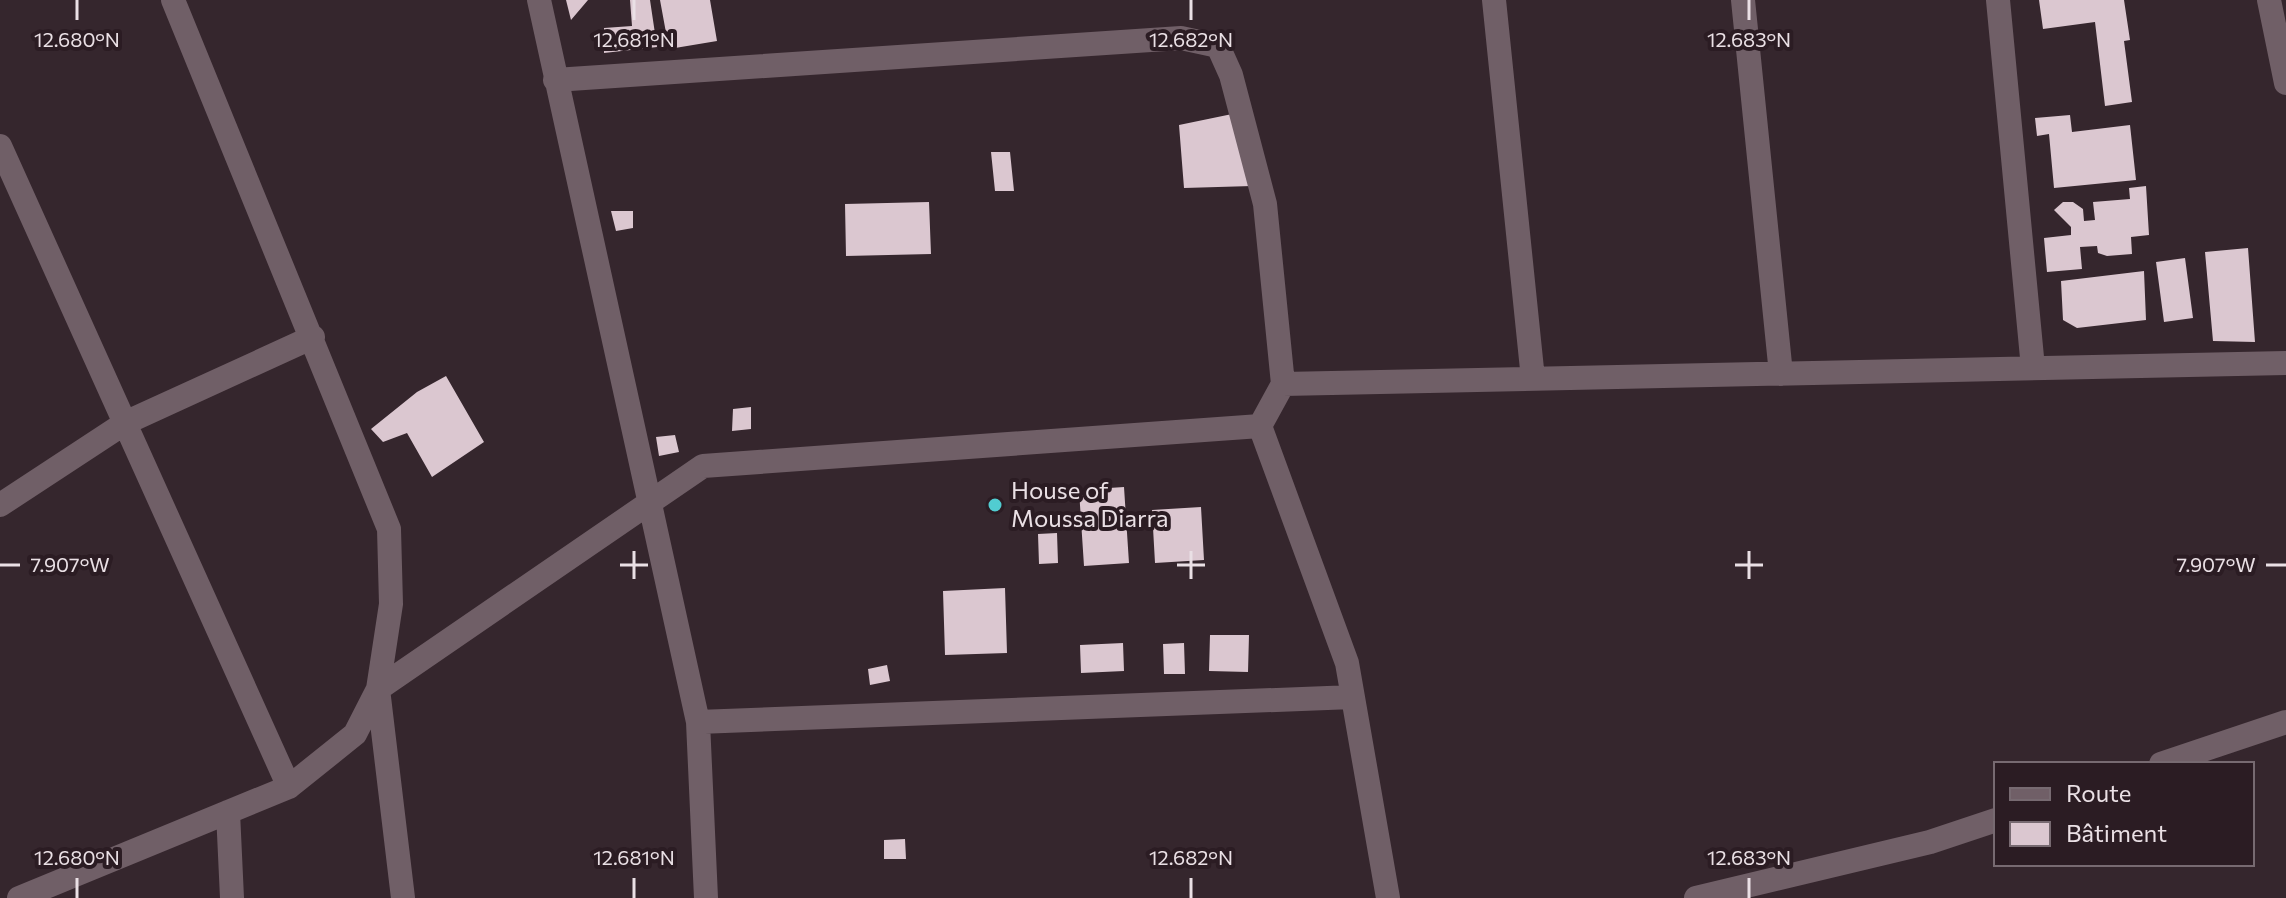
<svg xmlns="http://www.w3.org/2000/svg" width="2286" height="898" font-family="Commissioner,sans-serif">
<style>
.building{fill:#dbc7d0}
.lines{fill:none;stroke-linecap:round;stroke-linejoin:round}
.minor{stroke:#705f67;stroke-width:24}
.ticks{fill:none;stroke:#eae0e5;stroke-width:3}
.poi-dot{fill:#51ccd1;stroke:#2b1c23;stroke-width:3}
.labels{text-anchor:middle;stroke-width:8;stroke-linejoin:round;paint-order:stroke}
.poi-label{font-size:24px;fill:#eae0e5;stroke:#2b1c23;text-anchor:start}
.ticks-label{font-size:20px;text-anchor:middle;fill:#eae0e5;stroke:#2b1c23;stroke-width:8;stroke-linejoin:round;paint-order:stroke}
</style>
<rect width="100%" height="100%" fill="#35262d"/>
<path class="building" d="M566,0H588L571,20Z
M630,0H650L657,47L604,53V28L632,26Z
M660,0H710L717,41L669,49Z
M2039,0H2124L2130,40L2124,41L2132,102L2105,106L2095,22L2043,29Z
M1237,113L1252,186L1184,188L1179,125Z
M2070,115L2072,132L2130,125L2136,180L2054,188L2049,134L2037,136L2035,118Z
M991,152H1010L1014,191H995Z
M2146,186L2149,235L2131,237L2132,254L2107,256L2098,253L2097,246L2080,247L2082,269L2047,272L2044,238L2071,235V227L2054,210L2063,202H2073L2083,209L2084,221L2095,220L2093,202L2130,199L2129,188Z
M929,202L931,254L846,256L845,204Z
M611,211H633V228L616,231Z
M2248,248L2255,342L2213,341L2205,252Z
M2185,258L2193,318L2164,322L2156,262Z
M2144,271L2146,320L2077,328L2063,320L2061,281Z
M446,376L484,442L432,477L407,433L383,442L371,429L417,392Z
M751,407V429L732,431L733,409Z
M675,435L679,452L659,456L656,437Z
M1124,487L1129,563L1084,566L1079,490Z
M1201,507L1204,560L1155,563L1152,510Z
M1057,533L1058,563L1039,564L1038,534Z
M1005,588L1007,653L945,655L943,591Z
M1210,635H1249L1248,672L1209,671Z
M1123,643L1124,671L1081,673L1080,645Z
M1184,643L1185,674H1164L1163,644Z
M887,665L890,681L870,685L868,669Z
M905,839L906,859H884V840Z"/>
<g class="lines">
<path class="minor" d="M173,0L389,529L391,604L378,689L403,898
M539,0L698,722L706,898
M1494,0L1533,379
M1743,0L1781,374
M1998,0L2033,368
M2269,0L2286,83
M555,80L1181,38L1218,46L1231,75L1265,204L1283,384L1260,426L1347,663L1388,898
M0,146L289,787
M1283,384L2286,363
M0,505L125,423L313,337
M698,722L1353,697
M2161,764L2286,722
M228,812L232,898
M19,898L289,787L355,734L378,689L703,466L1260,426
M1696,898L1930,842L1996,820"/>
</g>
<path class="ticks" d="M77,0V20M634,0V20M1191,0V20M1749,0V20M634,551V579M1191,551V579M1749,551V579M0,565H20M620,565H648M1177,565H1205M1735,565H1763M2266,565H2286M77,878V898M634,878V898M1191,878V898M1749,878V898"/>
<circle class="poi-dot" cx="995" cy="505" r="8"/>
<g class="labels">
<g class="poi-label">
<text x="1011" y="499">House of<tspan x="1011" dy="28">Moussa Diarra</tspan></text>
</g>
</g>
<g class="ticks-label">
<text x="77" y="47">12.680°N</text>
<text x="634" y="47">12.681°N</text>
<text x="1191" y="47">12.682°N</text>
<text x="1749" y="47">12.683°N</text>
<text x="2216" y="572">7.907°W</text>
<text x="70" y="572">7.907°W</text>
<text x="77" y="865">12.680°N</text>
<text x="634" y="865">12.681°N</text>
<text x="1191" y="865">12.682°N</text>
<text x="1749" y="865">12.683°N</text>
</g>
<rect x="1994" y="762" width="260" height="104" fill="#2b1c23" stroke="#776a71" stroke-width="2"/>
<rect x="2010" y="788" width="40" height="12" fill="#705f67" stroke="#776a71" stroke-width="2"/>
<text x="2066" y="802" font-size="24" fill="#eae0e5">Route</text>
<rect x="2010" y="822" width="40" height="24" fill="#dbc7d0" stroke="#776a71" stroke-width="2"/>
<text x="2066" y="842" font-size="24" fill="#eae0e5">Bâtiment</text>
</svg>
